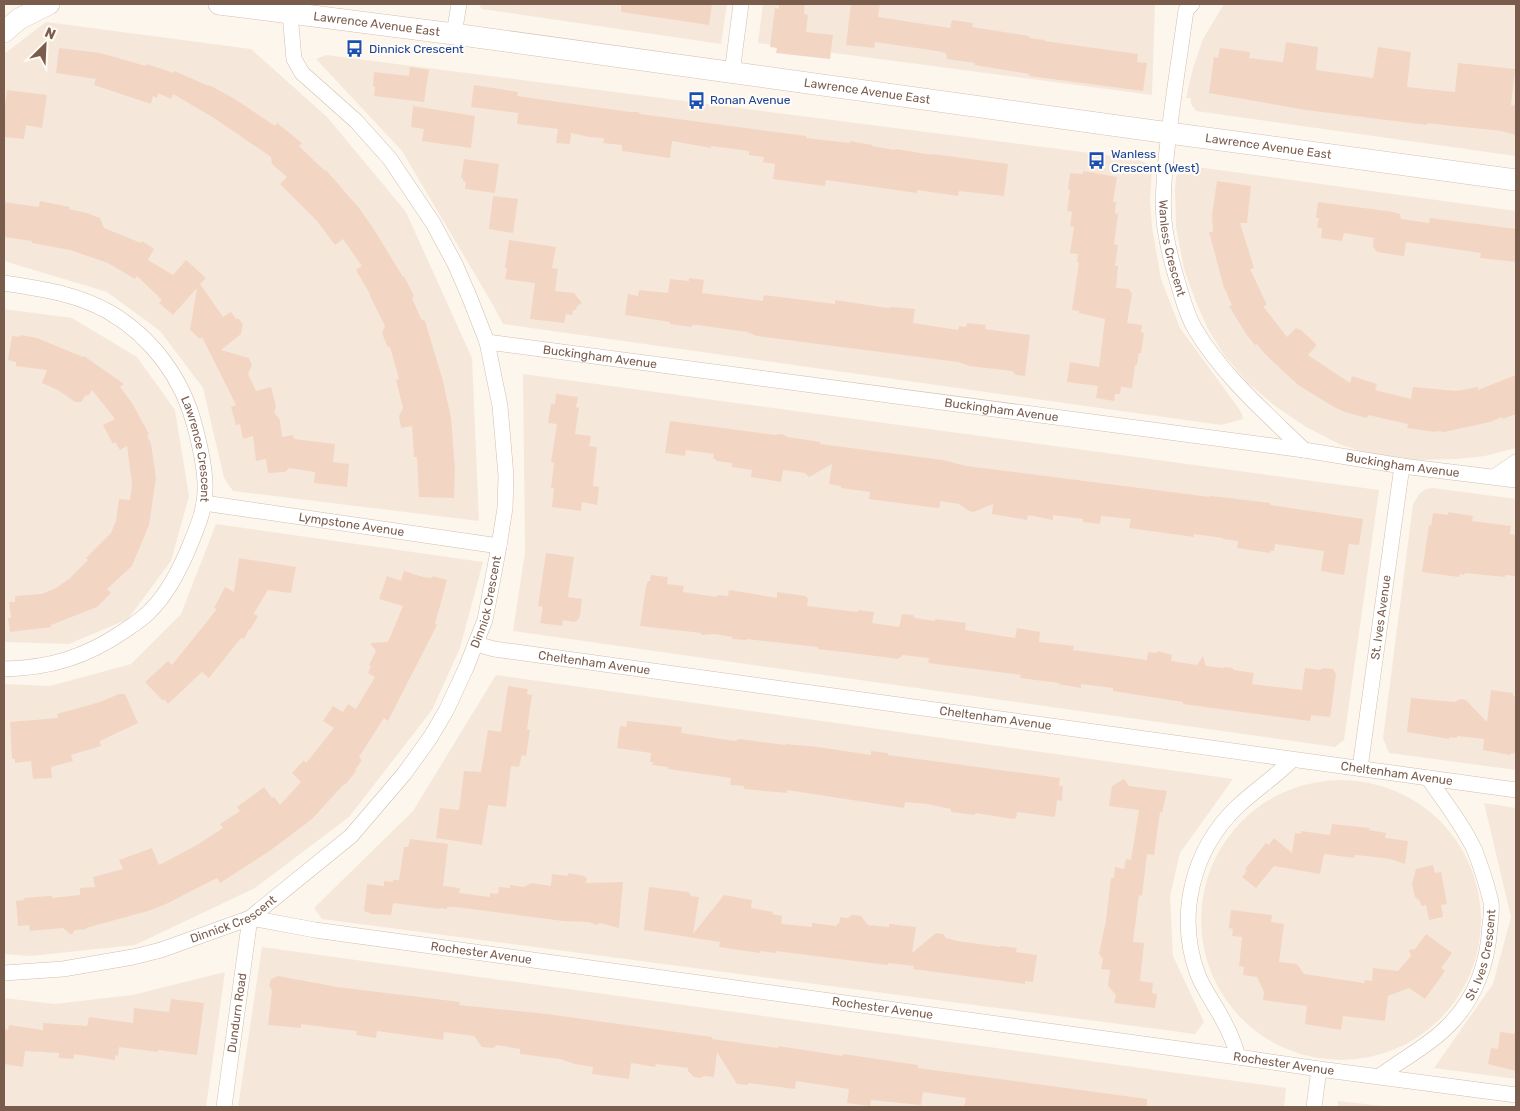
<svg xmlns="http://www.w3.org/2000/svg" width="1520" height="1111" font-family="Rubik,sans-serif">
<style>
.residential{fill:#f5e8da}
.building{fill:#f3d5c3}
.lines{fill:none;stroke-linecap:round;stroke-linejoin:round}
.minor-casing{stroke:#d1beb0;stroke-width:16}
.secondary-casing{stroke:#d6c0b0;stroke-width:22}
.minor{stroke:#fff;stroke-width:15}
.secondary{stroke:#fff;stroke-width:21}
.labels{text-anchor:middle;stroke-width:4.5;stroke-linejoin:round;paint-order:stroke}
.street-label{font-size:12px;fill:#7a5c4d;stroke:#fffaf3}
.transit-label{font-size:12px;fill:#164399;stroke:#fffaf3;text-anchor:start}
</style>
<rect width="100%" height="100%" fill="#fdf6ec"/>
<path class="residential" d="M478,4H727L721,44L482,9Z
M763,4H1155L1152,95L758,43Z
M1224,4H1516V156L1196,111L1191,104V98H1186L1193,68L1203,39Z
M46,22L251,49L327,117L406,212L472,358L479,521L233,491L224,478L203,388L160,331L107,292L4,261V54Z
M326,55L1137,159L1147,164L1152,172L1150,200L1152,227L1161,279L1180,328L1237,406L1242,414L1243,419L1221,425L503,324L493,305L402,151L316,59Z
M1197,167L1516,211V448L1485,456L1458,459L1411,460L1379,457L1339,444L1306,427L1275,406L1247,382L1224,355L1208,329L1196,302L1184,269L1176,227L1175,190L1176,177L1180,171Z
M4,309L72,318L137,357L175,410L189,496L171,561L128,619L69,644L4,642Z
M523,374L1379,490L1344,740L1335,747L513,631L525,552Z
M1433,488L1516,499V770L1389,753L1383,738L1413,504L1420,493L1426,489Z
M216,524L483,562L460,648L432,710L349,817L255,888L135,945L30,956L4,954V684L50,686L131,664L181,614Z
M496,675L1233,779L1180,853L1170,896L1173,956L1204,1022L1195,1034L322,919L314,908L413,811Z
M1201 920a140 140 0 1 1 280 0a140 140 0 1 1-280 0Z
M1484,803L1516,808V1079L1434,1068L1493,984L1511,917Z
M262,947L1286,1088L1284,1107H238Z
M225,972L206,1107H4V998L54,1004L132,995Z
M1338,1101L1392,1107H1338Z"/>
<path class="building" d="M621,4H712L709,25L621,12Z
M779,4H805L804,14L808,15L806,32L833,35L830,59L776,53L777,48L770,47L775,8L779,9Z
M851,4H880L878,17L950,28L952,20L973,23L972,27L1029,36V38L1045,40L1044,41L1138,54L1137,62L1147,63L1143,91L1029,76V74L975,65V63L947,59L946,53L937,51L875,42L874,48L846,45Z
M1286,42L1318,47L1316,70L1373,78L1378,47L1411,52L1407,87L1455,92L1458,63L1515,69L1511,105L1516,106V135L1502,131L1443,125L1427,123V125L1306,110L1209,93L1214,57L1218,58L1220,48L1250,52L1249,58L1283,62Z
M59,48L100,53L146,66L147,64L174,73V71L209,86V85L235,99L275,126L277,123L302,143L299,146L325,171L326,170L359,208L375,231L403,277L404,276L414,296L412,298L421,319L425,321L443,381L451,418L455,470L454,498L419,497L417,457H414L412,426L401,428L399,416L403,408L396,380L399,379L390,347L387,346L382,333L385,326L369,294H370L356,270L362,266L343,239L335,245L317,221L280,184L287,177L272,164L271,157L214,118L173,94L171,99L158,93L157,98L153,96L151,104L94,85L96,79L56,73Z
M410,67L429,70L424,102L374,96L375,87L373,86L374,72L409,76Z
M474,85L518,92L517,96L630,112H638L640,114L806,136V138L850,143V141L872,145V146L894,150L896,149L932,155V154L1008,164L1004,196L959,191L958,196L917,190V193L826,180L825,186L773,179L775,164L763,162L764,157L749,155V151L711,146V148L672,141L670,158L622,151V145L603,143L604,138L589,137L571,133L570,144L556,143L558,129L517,124L518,113L471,107Z
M7,90L47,95L42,128L26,125L24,139L4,137L5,123L4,122V102H6Z
M413,106L475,116L471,148L422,141L424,129L411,127Z
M464,159L499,164L495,193L465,189L466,182L463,181V178H461Z
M1083,171L1117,177L1113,202H1116L1115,213L1118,214L1114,244L1118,245L1115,266H1118L1116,288L1129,289L1132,294L1127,323L1142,325L1141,332L1144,333L1141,353H1139L1137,365H1135L1132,388L1121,387L1120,394H1115L1114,401L1096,398L1098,386L1067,382L1070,362L1099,367L1105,319L1079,313V311L1072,310L1079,263L1077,262L1078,254L1070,253L1074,227L1070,226L1072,212L1067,211L1070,190L1068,189L1070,173L1083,174Z
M1217,181L1251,186L1247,223H1240L1254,268L1250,269L1267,305L1263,306L1287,337L1296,328L1299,330L1300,329L1316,344V346L1308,355L1350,383L1352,376L1377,384L1375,390L1411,399L1413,387L1456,391L1478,387V390L1516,375V414L1503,419L1502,417L1490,422L1444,432L1436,431L1435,432L1407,428L1408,424L1368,415L1367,418L1363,417L1345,412L1334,407L1298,385L1264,353L1257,344L1255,345L1246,334L1229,306L1232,305L1227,295H1228L1224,288L1209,232H1213L1212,215Z
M493,196L518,199L513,233L489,229Z
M40,201L70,207L69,209L87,213L100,218L104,228L141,243L142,241L154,249L148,260L173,275L186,260L206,278L200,284L223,317L231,312L236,319H239L243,324L241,334L221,350L249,358L252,365L248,374L256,391L271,387L276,406L274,412L280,420L282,437L293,435L294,439L335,444L333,462L349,464L347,487L314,483L315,472L289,468L285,472L268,473L266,459L256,461L253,436L243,439L240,424L236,425L231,407L236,405L202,337L200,339L190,330L197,288L173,315L159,303L162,300L137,276L135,279L108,263L70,250L32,243V241L4,237V202L39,207Z
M1318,202L1394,212L1400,214L1401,219L1429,223L1430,218L1516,229V262L1480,258L1481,253L1406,242L1404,256L1377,252L1373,247L1374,238L1344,233L1342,241L1321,238L1322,228H1317L1319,218H1316Z
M509,240L556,247L552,268L558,269L555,291L574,293L582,303L577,306L576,310H573L572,315L566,314L564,323L530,319L535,283L505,279L507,268H505Z
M689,278L704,280L702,293L763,301L764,295L835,304V300L888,308L892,307L915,309L913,323L958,330L959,326L966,327L967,323L986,325L985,329L1030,335L1025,376L1016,375L1012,371L969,366L958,362L757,336L747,332L698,325H692V327L670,324V322L625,315L628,294L638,296L639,290L668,293L670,279L689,281Z
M20,335L37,338L83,357L84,356L124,384L120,387L132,403L149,434L147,435L151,444L156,478L149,525L132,566L107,589L111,593L97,607L51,625V627L10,632L8,618H11L9,602H15V596L42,594L56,588L69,579L88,560L86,558L111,533L116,521L119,499L130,500L132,484L127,446L120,450L115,442L113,444L103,425L115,419L92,390L88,396L86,395L81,402H75L58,390L42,383L47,370L16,366V362L8,360L12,336L20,337Z
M556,394L578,397L576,407L579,408L575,434L591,436L589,446L597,447L593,486L599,487L597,505L582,502L581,511L552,507L554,488H551L554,463L551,462L557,424L548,423L551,404H555Z
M670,421L775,435L782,434L788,437L820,442V444L943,460L966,466L1210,497V496L1221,497L1270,503V505L1363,519L1359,545L1349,544L1344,575L1321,571L1324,551L1275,544L1274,551H1271L1270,553L1237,548L1238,541L1223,539V538L1194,534V537L1129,528L1131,519L1101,516L1100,524L1083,522V519L1053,515V520L1028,515L1027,520L992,514L993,504L973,512L969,511L959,504L940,501V507L937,508L869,499L870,492L841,488V486L829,484L832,464L809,477L805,473L783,470L781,482L751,477L752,470L732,467V463L716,461V459H713L714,454L686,450L685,456L665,453Z
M1448,512L1473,516L1472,521L1511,526L1510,534L1516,535V576L1505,575V577L1465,573L1464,575L1460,574L1459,577L1422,572L1429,525L1431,526L1433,513L1448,515Z
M546,553L574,557L568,597L582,599L580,616L578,620L574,622L563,620L562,626L540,623L543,607L538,606Z
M239,558L296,567L291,593L268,590L254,613V614L258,616L250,630L249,629L244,639L241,638L209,678L202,672L168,704L164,699L163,701L145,682L168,661L172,665L217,609L214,608L225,587L234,592Z
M404,571L423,577L432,578L433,576L447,580L435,624L437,625L388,721L384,718L359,757L362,760L355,770L356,771L346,784L343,785L312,819L271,850L220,883L217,878L166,904L148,911L86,928V929L75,930L71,935L63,928L30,931L29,925L18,926L16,901L24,900V898L49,896H52V898L80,895V888L95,887L93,877L123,869L119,860L152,848L159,865L197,845L223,828L220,824L240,811L237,807L264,787L272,798L274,797L280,805L301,782L292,773L304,760L306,763L334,728L323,721L333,706L343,712L348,704L356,709L375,677L368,673L371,666L369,665L376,651L370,643L388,642L403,606L379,599L387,576L401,581Z
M651,575L668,577L667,584L684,586L683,592L717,597V595L728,596L729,590L777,598V592L806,596V597L808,598L807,606L858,612V610L874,612L872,623L899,627L902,614L913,615L915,618L935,621V619L966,623L965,630L1015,638L1017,628L1040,632L1039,642L1074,646L1073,650L1147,660L1148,652L1156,653L1158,651L1172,655L1171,661L1197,665L1203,656L1206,666L1223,668L1225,667L1232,668L1234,670L1254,673L1252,684L1302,690L1305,668L1320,670L1323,668L1333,669L1336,674L1332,705L1330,717L1311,715L1310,721L1183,704V702L1113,691V688L1081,684V688L1059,684V683L1020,678L1021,675L928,663L929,658L903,655L898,659L876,656L818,649V647L747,639V640L732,639V637L715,634L702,635L701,633L640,626L646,586L648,581H650Z
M508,686L528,689L527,694L532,695L527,729L530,730L526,756L522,755L519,767L511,766L506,807L488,805L482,845L436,838L440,808L459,810L464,771L481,772L488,730L501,732Z
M1491,690L1513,693V696L1516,697V754L1511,753L1510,755L1483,750L1484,739L1457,736V738L1450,737L1449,739L1407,732L1411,698L1455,702L1460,699L1466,700L1487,722Z
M119,694H125L138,723L100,741L101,746L71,755L73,761L51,767L52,778L33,779L31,761L15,763V759H12L10,722L58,718L57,714L100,702Z
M627,721L682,727L681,733L735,741L739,739L785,745V744L818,747L871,755V751L888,753V755L1060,778L1059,786H1063L1062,801L1057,800L1055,817L1017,812L1016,818L1013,819L975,813V815L951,812V809L927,804L905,802L904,808L787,790V793L744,789V786L730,785L731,778L668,769V767L652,765L653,762H650L651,753L617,748L620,726L626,727Z
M1124,779L1129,786L1167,791L1162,813L1160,812L1154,855L1147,854L1142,896L1139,895L1133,942L1144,943L1140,981L1153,983L1152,993L1157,994L1155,1008L1114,1003L1116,995L1108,986L1110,970L1101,969L1103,959L1099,954L1106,920L1111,878H1114L1115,867L1124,869L1126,859L1131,860L1139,810L1109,806L1112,786Z
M1332,824L1370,828L1369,830L1386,833L1385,838L1408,841L1405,864L1390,859L1366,856L1355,855L1354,858L1324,854L1320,874L1274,866L1256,888L1242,877L1247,871L1245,869L1266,843L1269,845L1274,838L1292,853L1295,833L1301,834V831L1330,835Z
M410,839L448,844L443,886L460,888L459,893L490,897V893L498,894L499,887L510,888V885L524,887L531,883L551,886L552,874L568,876V873L584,876L587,878L586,883L623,882L619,928L600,923L597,925L589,922L563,921L456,907H447V909L440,908V909L393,903L391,915L372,914L364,911L367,884L384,886V881L393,882V880H399L404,847H408Z
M1433,865L1435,873L1441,872L1447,904L1441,905L1443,917L1429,920L1426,905L1421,906L1420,901L1415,897L1412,884L1416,869Z
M649,887L689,892L691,896L699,897L693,934L724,895L752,900L751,908L773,912L772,914L782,916L781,923L783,924L812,927V923L837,926V923L839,924L840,917L848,918L852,915L861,916L868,925L889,927V924L916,927L912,953L936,933L943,934L946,938L957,941L1000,947L1001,946L1017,948L1016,952L1037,955L1033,982L1025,981V984L913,969L914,966L889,963L887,965L776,951V953L760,951V953L719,947L720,942L644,930Z
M1231,910L1272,915L1271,922L1284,924L1279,962L1297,964L1304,974L1364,983L1365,980L1372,981L1373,968L1398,971L1411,956L1409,950L1415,949L1426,934L1452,953L1441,968L1445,971L1425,999L1409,988L1388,996L1385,1021L1343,1016L1341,1030L1305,1024L1307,1006L1263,1000L1264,992L1257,977L1243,975L1244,967L1239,966L1242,937L1232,936L1233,929L1229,928Z
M278,976L337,987L460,1002L459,1005L547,1014L712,1037V1039L778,1048V1046L843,1056V1054L870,1058L918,1065V1068L1147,1099V1107H964L966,1098L923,1092L921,1105L871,1100L870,1106L847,1103L849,1089L796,1081L795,1089L749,1083L747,1085L737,1084L717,1052L714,1077L704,1076L701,1078L694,1077L688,1071V1068L656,1064L655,1067L631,1063L629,1079L592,1074L593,1067L575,1064L560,1059L520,1054V1049L497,1045L493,1048L482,1047L474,1036L444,1032L443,1040L377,1031L376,1038L356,1035L357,1031L301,1024V1028L268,1025L272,990L269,986L271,979Z
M171,999L204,1003L197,1055L158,1050V1052L119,1047L118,1056L115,1055V1060L74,1054V1059L59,1058V1053L25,1051L23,1067L4,1064V1029L8,1030L9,1025L43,1030V1023L87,1026L89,1017L133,1023L134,1008L169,1012Z
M1500,1032L1516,1034V1071L1488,1064L1491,1048L1498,1049Z"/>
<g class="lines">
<defs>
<g id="minor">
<path id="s1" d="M1192,4L1186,10C1180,54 1173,97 1168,141C1165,167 1162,194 1164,220C1166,241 1171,260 1177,280C1182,296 1186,314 1195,329C1223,376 1265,412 1304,450"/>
<path d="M454,34L459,4"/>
<path d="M732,73L741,4"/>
<path id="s2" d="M4,283C41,289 76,293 109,312C152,337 183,379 195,427C200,446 206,471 205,491C205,509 197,528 190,545C181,567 168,593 151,610C144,618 133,625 124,631C86,657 50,668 4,669"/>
<path id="s3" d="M487,342L1304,450L1402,466L1516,480"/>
<path d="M1494,477L1516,462"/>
<path id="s4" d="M204,503L499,546"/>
<path id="s5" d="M476,644L494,649L1516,790"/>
<path id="s6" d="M1360,768L1402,466"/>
<path id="s7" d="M250,918L315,930L1238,1057L1319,1069L1516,1095"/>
<path id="s8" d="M4,973L63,969L133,957L161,950L250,918L351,836L404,774L430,738L446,711L466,668L485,620L499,546L505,508L506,476L500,406L487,342L469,296L455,264L433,223L404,180L390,159L356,121L302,73L294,59L290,14"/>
<path d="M1238,1057C1235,1045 1230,1033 1224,1022C1216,1006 1205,992 1198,975C1176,916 1192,850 1237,807C1255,790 1275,777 1292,760"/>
<path id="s9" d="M1380,1076C1402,1059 1427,1047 1447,1027C1475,1000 1488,963 1490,925C1491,918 1492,909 1491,902C1487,885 1481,867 1475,851C1463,825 1444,801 1428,778"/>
<path id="s10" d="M224,1107L250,918"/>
<path d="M1314,1107L1319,1069"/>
</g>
<g id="secondary">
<path id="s11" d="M219,4L454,34L1169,133L1516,180"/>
<path d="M4,32L19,19L49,4"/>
</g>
</defs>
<use href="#minor" class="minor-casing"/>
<use href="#secondary" class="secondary-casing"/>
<use href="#minor" class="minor"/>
<use href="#secondary" class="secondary"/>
</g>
<defs>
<symbol id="bus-bare" viewBox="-9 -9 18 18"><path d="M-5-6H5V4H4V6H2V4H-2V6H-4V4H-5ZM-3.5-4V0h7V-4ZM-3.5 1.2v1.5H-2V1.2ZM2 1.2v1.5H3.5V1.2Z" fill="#1a4fb4" stroke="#fffaf3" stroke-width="2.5" paint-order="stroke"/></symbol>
</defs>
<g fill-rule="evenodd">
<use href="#bus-bare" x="342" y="36" width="25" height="25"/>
<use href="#bus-bare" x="684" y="88" width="25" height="25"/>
<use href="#bus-bare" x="1084" y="148" width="25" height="25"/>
</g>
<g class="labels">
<g class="street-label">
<text dy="4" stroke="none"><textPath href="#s11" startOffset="159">Lawrence Avenue East</textPath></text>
<text dy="4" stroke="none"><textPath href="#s11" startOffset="654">Lawrence Avenue East</textPath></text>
<text dy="4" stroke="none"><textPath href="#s11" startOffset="1059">Lawrence Avenue East</textPath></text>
<text dy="4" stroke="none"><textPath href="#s1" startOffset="249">Wanless Crescent</textPath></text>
<text dy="4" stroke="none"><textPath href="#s3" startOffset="114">Buckingham Avenue</textPath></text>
<text dy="4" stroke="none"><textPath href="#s3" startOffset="519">Buckingham Avenue</textPath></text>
<text dy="4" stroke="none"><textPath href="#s2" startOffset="279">Lawrence Crescent</textPath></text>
<text dy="4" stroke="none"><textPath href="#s3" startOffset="924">Buckingham Avenue</textPath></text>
<text dy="4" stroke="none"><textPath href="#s4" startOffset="149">Lympstone Avenue</textPath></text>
<text dy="4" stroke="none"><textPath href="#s8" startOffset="658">Dinnick Crescent</textPath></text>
<text dy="4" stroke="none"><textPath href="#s6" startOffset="152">St. Ives Avenue</textPath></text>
<text dy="4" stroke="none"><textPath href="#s5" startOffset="120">Cheltenham Avenue</textPath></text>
<text dy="4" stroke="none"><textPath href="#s5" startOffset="525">Cheltenham Avenue</textPath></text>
<text dy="4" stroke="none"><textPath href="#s5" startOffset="930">Cheltenham Avenue</textPath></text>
<text dy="4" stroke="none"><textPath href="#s8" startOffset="238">Dinnick Crescent</textPath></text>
<text dy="4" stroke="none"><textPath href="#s7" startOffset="234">Rochester Avenue</textPath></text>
<text dy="4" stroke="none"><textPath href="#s9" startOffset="165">St. Ives Crescent</textPath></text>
<text dy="4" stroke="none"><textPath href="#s7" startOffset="639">Rochester Avenue</textPath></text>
<text dy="4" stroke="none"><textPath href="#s10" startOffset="95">Dundurn Road</textPath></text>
<text dy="4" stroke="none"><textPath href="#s7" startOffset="1044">Rochester Avenue</textPath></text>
</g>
<g class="transit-label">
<text x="369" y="53">Dinnick Crescent</text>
<text x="710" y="104">Ronan Avenue</text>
<text x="1111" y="158">Wanless<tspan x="1111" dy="14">Crescent (West)</tspan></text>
</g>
</g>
<rect width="1520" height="1111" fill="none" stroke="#7a5c4d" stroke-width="10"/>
<g transform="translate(45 45) rotate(24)" stroke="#fffaf3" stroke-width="4" paint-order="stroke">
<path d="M0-4L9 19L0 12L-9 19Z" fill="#7a5c4d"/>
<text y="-8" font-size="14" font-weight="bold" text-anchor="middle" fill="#7a5c4d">N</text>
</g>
</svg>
